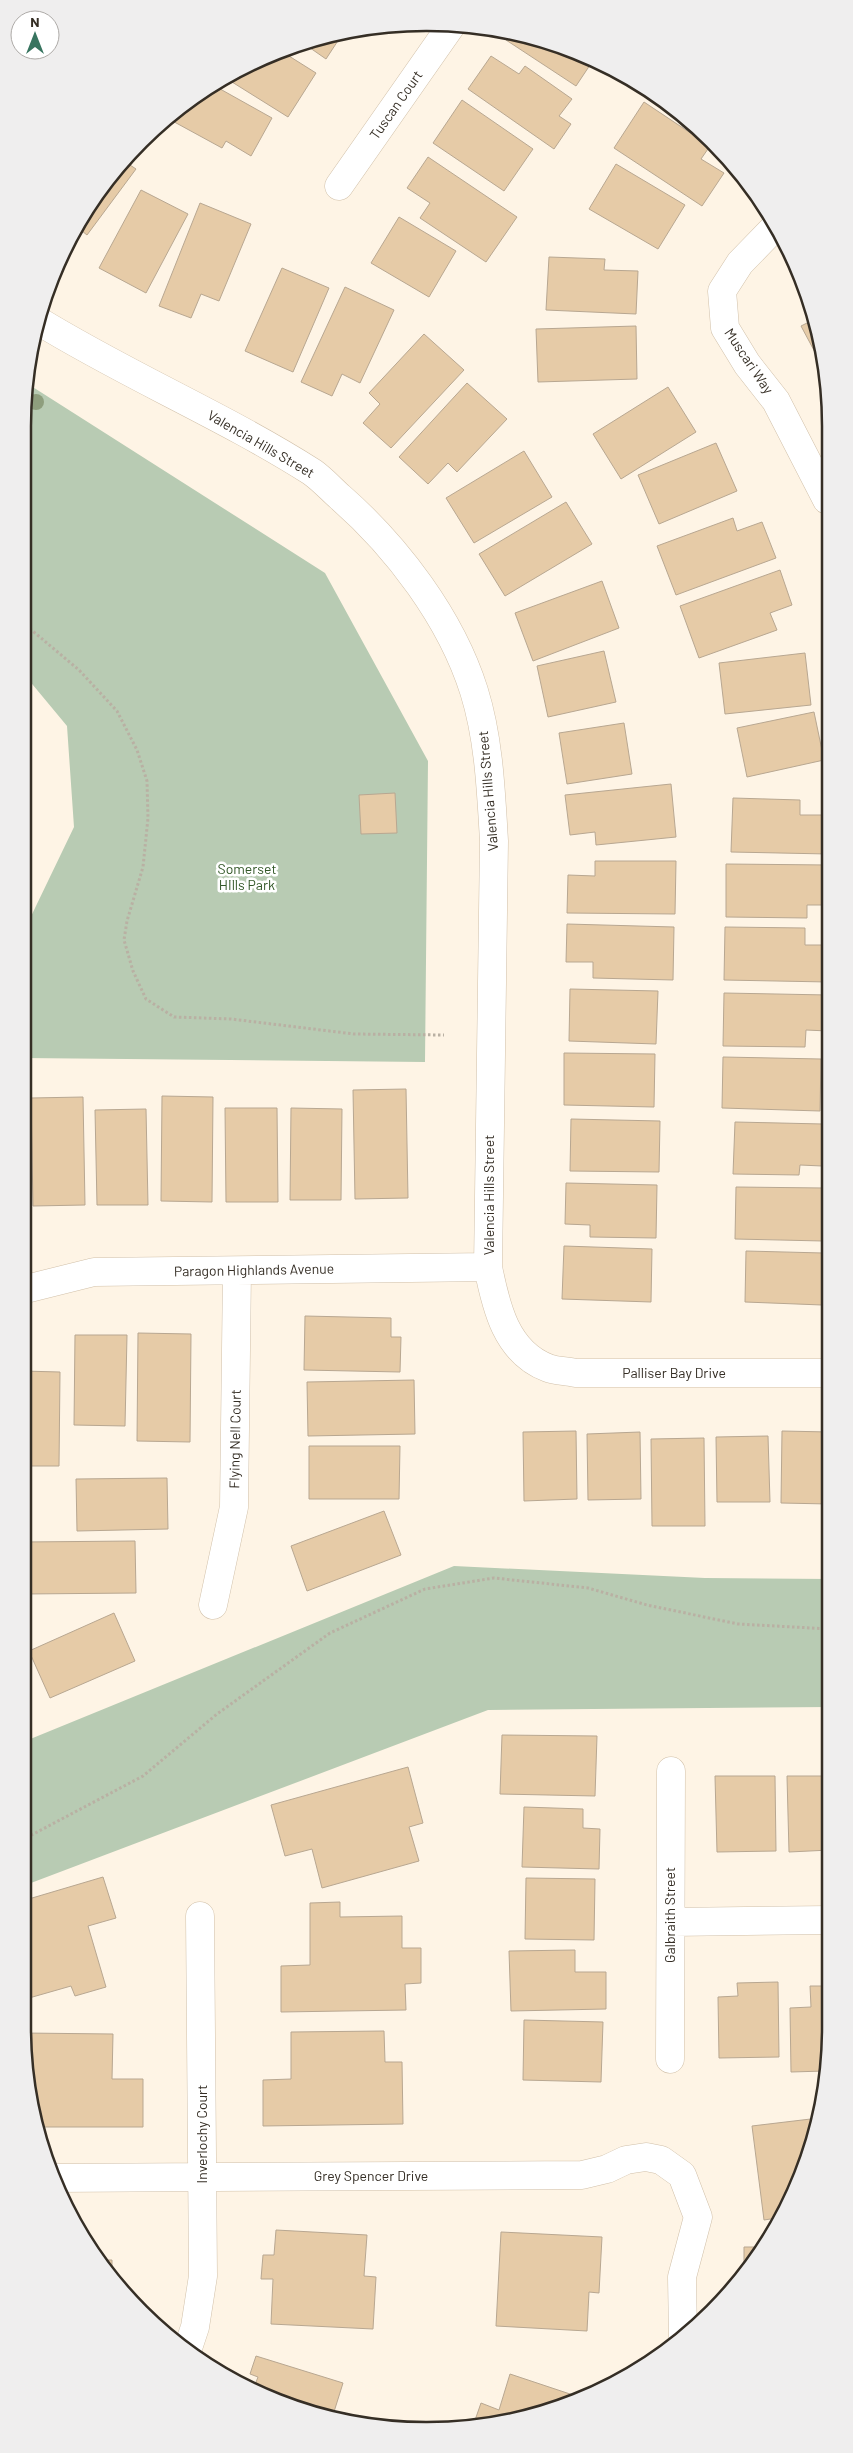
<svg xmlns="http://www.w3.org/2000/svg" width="853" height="2453" font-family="Barlow,sans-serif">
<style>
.green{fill:#b8cbb3}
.building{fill:#e6cba7;stroke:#b8a791}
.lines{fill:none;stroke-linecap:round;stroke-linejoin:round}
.street-casing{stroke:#d1c0a9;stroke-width:29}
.path{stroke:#b9b0a3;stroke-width:3;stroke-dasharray:2.5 2.5;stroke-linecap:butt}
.street{stroke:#fff;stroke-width:28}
.tree{fill:#8e9e7d}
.labels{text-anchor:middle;stroke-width:5;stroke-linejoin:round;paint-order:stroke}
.street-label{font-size:14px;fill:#352e25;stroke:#fff}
.park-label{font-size:14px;fill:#335828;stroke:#fff}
.rim{fill:none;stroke:#352e25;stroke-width:2.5}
</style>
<rect width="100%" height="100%" fill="#fef4e5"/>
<path class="green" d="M28,384L325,573L428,761L425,1062L23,1058V933L74,827L67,726L23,673L22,427Z
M454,1566L705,1578L830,1579V1707L488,1710L23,1886V1742Z"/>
<path class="building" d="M343,33L326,59L303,43Z
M511,33L531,36L592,62L576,86L506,40Z
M281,51L316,73L288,117L224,77Z
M491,56L519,74L525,66L572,99L559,116L571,124L554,149L468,89Z
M213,85L272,118L251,156L226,141L222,148L167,118Z
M462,100L533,149L504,191L433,143Z
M644,102L710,146L701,159L724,173L702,206L614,148Z
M428,157L517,217L486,262L420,218L430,203L407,188Z
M124,161L136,169L87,235L77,227L106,181Z
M616,164L685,205L658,249L589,209Z
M141,190L188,214L146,293L99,268Z
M200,203L251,224L219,301L201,294L191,318L159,306Z
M399,217L456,251L429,297L371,263Z
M549,257L605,259L604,270L638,271L636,314L546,310Z
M282,268L329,288L293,372L245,351Z
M345,287L394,310L360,383L342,374L332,396L301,382Z
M811,321L826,371H825L801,326Z
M636,326L637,379L538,382L536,329Z
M424,334L464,370L391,448L363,423L380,404L369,393Z
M467,383L507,419L457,472L448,463L428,484L399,457Z
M668,387L696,432L621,479L593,434Z
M716,443L737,491L659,524L638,475Z
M524,451L552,497L474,543L446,498Z
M566,502L592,544L505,596L479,554Z
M733,518L737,531L762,522L776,558L676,595L657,546Z
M780,570L792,605L770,613L777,630L699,658L680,606Z
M602,581L619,628L533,661L515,613Z
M604,651L616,702L548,717L537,666Z
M805,653L811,705L725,714L719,663Z
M814,712L824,760L747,777L737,728Z
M624,723L632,774L567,784L559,733Z
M671,784L676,837L596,845L595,832L570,835L565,795Z
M395,793L397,833L361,834L359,795Z
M733,798L800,800V815H828V854L731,852Z
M595,861H676L675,914L567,913L568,875L595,876Z
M726,864L828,865V905H807V918L726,917Z
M567,924L674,927L673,980L593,978V962H566Z
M725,927L805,928V945H828V982L724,980Z
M570,989L658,991L656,1044L569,1041Z
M724,993L828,995V1031L806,1030L805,1047L723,1046Z
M564,1053L655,1054L654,1107L564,1105Z
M723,1057L821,1059L820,1111L722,1108Z
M406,1089L408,1198L355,1199L353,1090Z
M162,1096L213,1097L212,1202L161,1201Z
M83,1097L85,1205L33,1206L31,1098Z
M225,1108H277L278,1202H226Z
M291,1108L342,1109L341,1200H290Z
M146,1109L148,1205H97L95,1110Z
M571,1119L660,1121L659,1172L570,1171Z
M735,1122L823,1124L822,1166L800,1165L799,1175L733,1174Z
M566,1183L657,1185L656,1238L590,1237V1225L565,1224Z
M736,1187L824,1188L823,1241L735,1239Z
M564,1246L652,1249L651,1302L562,1299Z
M746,1251L823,1253L822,1305L745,1302Z
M305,1316L391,1318V1337H401L400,1372L304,1370Z
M138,1333L191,1334L190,1442L137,1441Z
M75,1335H127L125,1426L74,1425Z
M22,1371L60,1372L59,1466H22Z
M414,1380L415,1434L308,1436L307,1382Z
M576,1431L577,1499L524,1501L523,1432Z
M782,1431L829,1432V1504L781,1503Z
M640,1432L641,1499L588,1500L587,1434Z
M768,1436L770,1502H717L716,1437Z
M704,1438L705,1526H652L651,1439Z
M309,1446H400L399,1499H309Z
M167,1478L168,1529L77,1531L76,1479Z
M384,1511L401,1555L307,1591L291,1546Z
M135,1541L136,1593L24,1594L23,1542Z
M114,1613L135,1661L50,1698L29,1651Z
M502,1735L597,1736L595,1796L500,1794Z
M408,1767L423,1823L409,1827L419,1861L322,1888L312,1849L285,1856L271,1805Z
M715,1776H775L776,1851L717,1852Z
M787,1776H830V1850L789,1852Z
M524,1807L583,1809V1828L600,1829L599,1869L522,1867Z
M103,1877L116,1918L88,1926L106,1987L75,1996L71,1986L22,2000V1901Z
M526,1878L595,1879L594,1940L525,1939Z
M340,1902V1917L402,1916V1948H421V1983L405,1984L406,2010L281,2012V1966L310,1965V1903Z
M575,1950V1972H606V2009L511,2011L509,1951Z
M778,1982L779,2057L719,2058L718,1997L738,1996L737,1983Z
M810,1986H830V2026L825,2071L791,2072L790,2008L811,2007Z
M524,2020L603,2022L601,2082L523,2080Z
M384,2031L385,2062H402L403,2124L263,2126V2080L291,2079V2032Z
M23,2033L113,2034L112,2079H143V2127H37L30,2105Z
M819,2118L817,2131L777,2218L764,2220L752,2126Z
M276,2230L367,2235L364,2276L376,2277L373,2329L271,2324L273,2279H261L263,2255H274Z
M501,2232L602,2237L599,2293L589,2292L587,2331L496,2326Z
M744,2247H764L744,2274Z
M102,2260H112V2275Z
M256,2356L343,2383L333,2415L253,2390L258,2377L250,2374Z
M510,2374L576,2396L531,2417L473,2426L481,2403L499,2410Z"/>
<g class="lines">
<defs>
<path id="street" d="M339,186L453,23
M775,227L740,263L722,291L725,328L747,364L776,401L827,500
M37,320C126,375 224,416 312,472C322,479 331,489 340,497C397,547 451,618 474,691C489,739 491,791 494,841L488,1267C496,1307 506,1352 548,1368C556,1371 567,1371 575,1373H829
M22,1290L94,1272L488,1267
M213,1605L234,1507L237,1271
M671,1922L830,1920
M670,2059L671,1771
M52,2178L582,2175L607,2169L626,2160L646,2157L661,2160L682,2175L698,2217L682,2277L683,2336
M187,2351L195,2327L203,2276L200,1916"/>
</defs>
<use href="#street" class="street-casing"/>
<path class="path" d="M22,622L79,670L117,711L137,750L147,781L148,818L143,867L127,921L124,940L133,971L146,999L174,1017L231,1019L354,1034L444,1035
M22,1840L143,1776L217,1714L330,1633L425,1589L494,1578L588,1588L647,1605L738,1624L830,1629"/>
<use href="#street" class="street"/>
</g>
<circle class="tree" cx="36" cy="402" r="8"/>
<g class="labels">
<g class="street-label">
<text transform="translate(396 105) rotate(-55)" y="5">Tuscan Court</text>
<text transform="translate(749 361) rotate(56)" y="5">Muscari Way</text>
<text transform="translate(261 444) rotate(30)" y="5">Valencia Hills Street</text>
<text transform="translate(488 791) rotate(-95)" y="5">Valencia Hills Street</text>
<text transform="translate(489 1195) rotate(-90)" y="5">Valencia Hills Street</text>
<text transform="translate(254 1270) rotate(-1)" y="5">Paragon Highlands Avenue</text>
<text x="674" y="1378">Palliser Bay Drive</text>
<text transform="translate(235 1439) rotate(-89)" y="5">Flying Nell Court</text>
<text transform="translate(670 1915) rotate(-90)" y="5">Galbraith Street</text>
<text transform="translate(202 2134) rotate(-90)" y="5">Inverlochy Court</text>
<text x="371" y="2181">Grey Spencer Drive</text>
</g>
<g class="park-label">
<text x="247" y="874">Somerset<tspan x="247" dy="16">HIlls Park</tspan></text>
</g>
</g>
<path d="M0 0H853V2453H0ZM426 31H427A395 395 0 0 1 822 426V2027A395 395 0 0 1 427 2422H426A395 395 0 0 1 31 2027V426A395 395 0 0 1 426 31Z" fill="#efeeee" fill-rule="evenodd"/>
<path class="rim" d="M426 31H427A395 395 0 0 1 822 426V2027A395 395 0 0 1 427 2422H426A395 395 0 0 1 31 2027V426A395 395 0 0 1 426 31Z"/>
<g transform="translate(35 35)"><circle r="24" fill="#ffffff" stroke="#aeaba8"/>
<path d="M0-4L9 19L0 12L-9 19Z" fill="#37745f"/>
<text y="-8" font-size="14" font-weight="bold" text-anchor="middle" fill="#352e25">N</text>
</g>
</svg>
